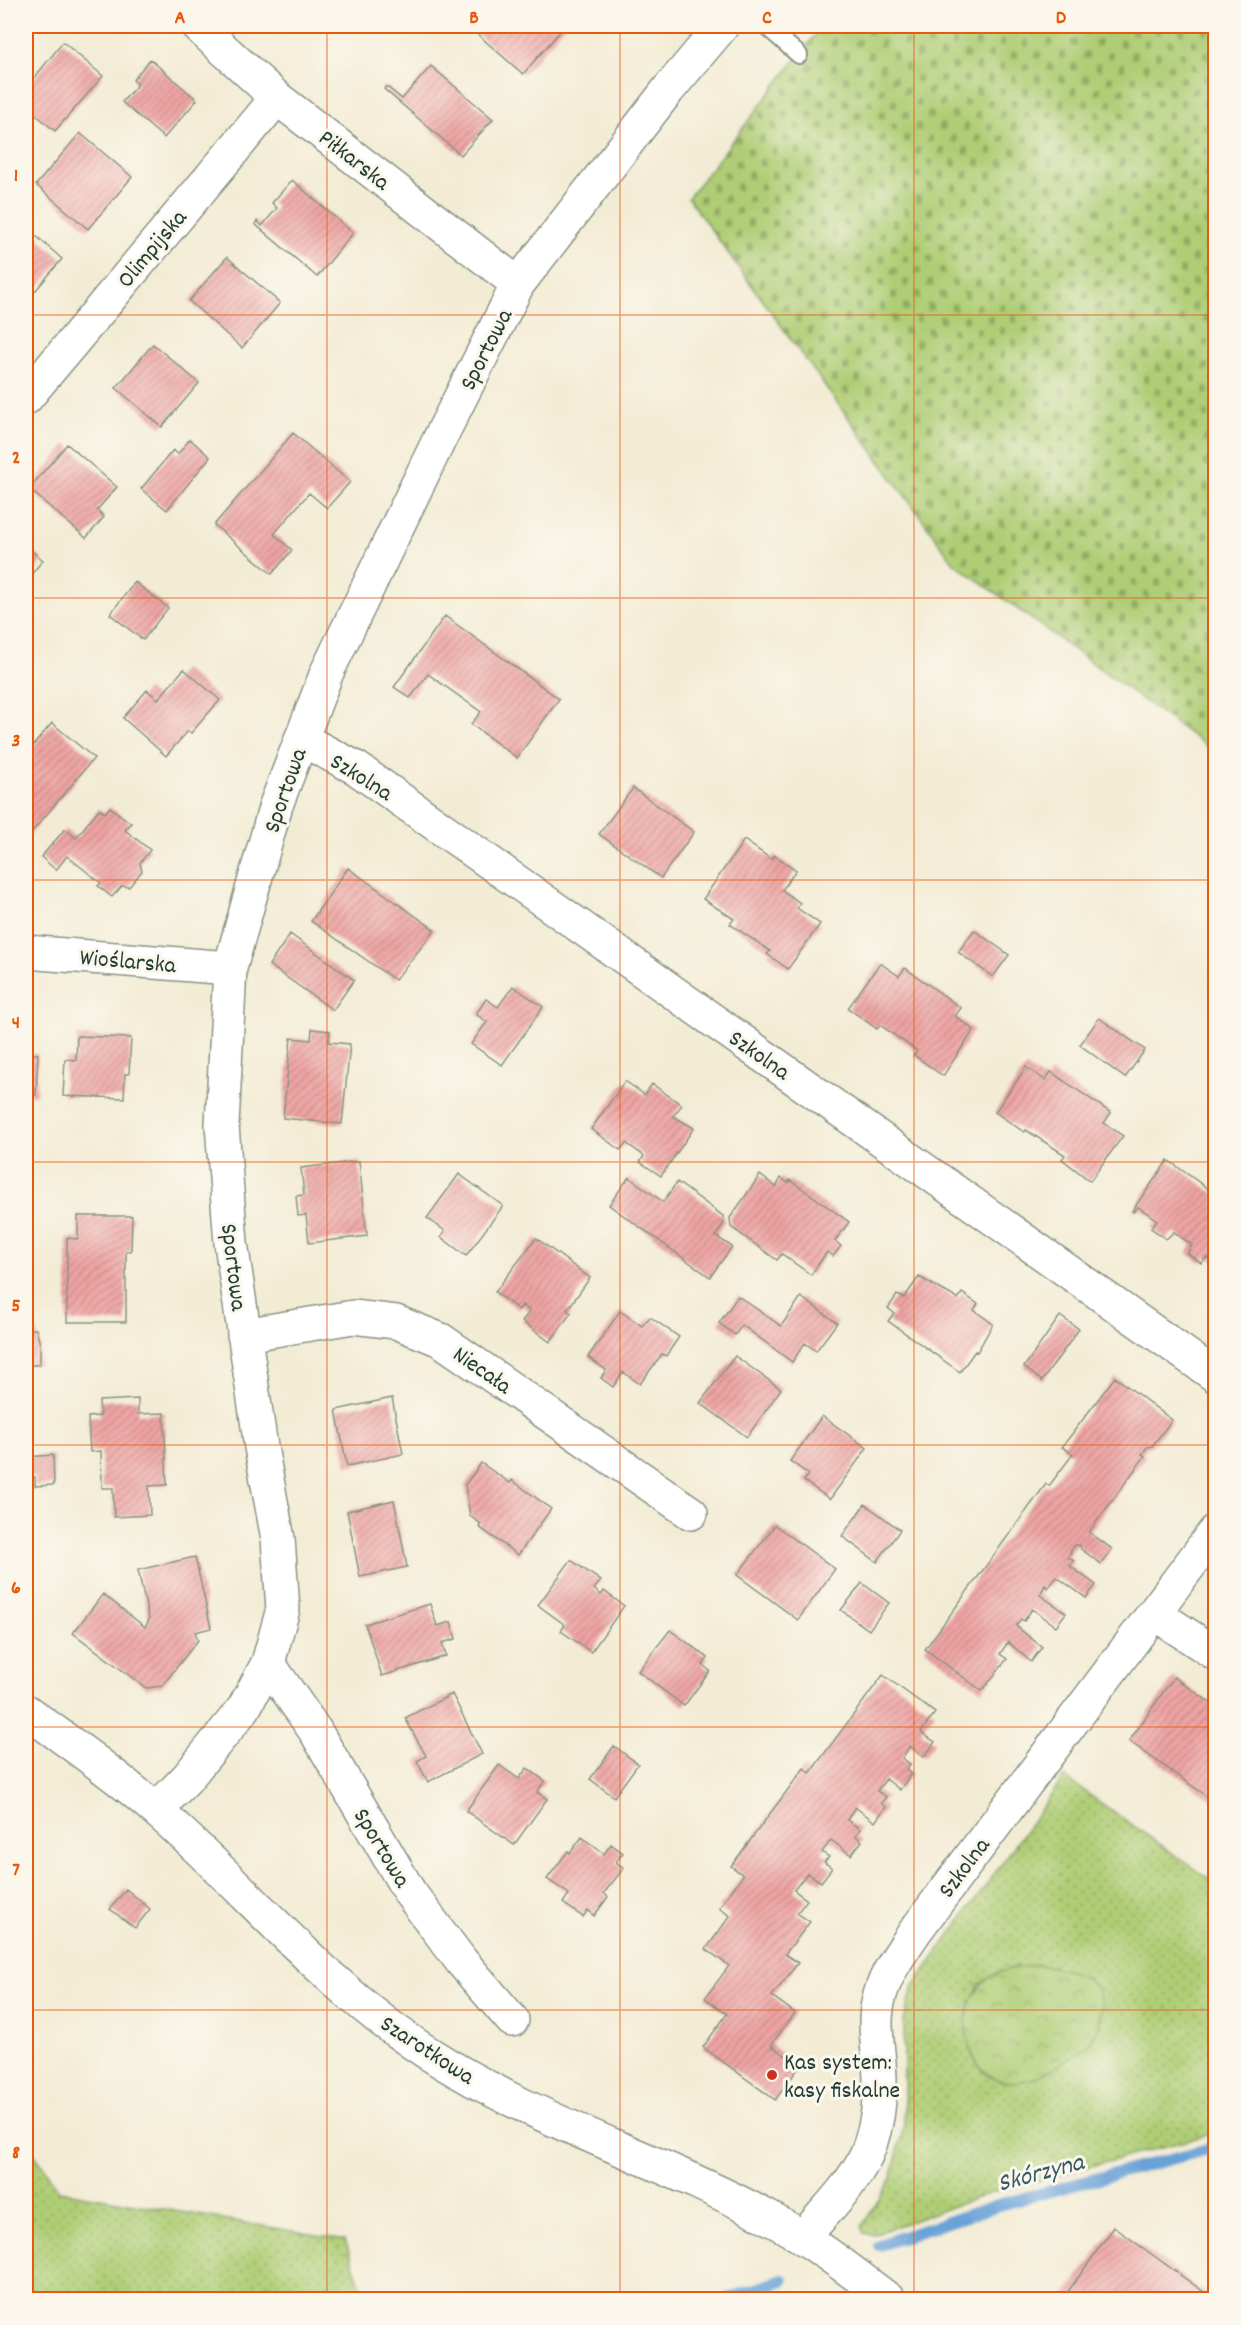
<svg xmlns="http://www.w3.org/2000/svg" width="1241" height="2325" font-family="Dekko,sans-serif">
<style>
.grass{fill:url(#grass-dots);stroke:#678554;stroke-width:1.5;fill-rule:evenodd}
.cemetery{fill:url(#cemetery-stones);stroke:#678554;stroke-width:1.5}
.park{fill:url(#park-crowns);stroke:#678554;stroke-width:1.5}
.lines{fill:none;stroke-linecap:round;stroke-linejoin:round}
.stream{stroke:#69a2d8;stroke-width:12}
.building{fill:url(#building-hatch)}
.service-casing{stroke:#899484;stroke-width:20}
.minor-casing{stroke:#899484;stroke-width:36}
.service{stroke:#fff;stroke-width:16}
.minor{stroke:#fff;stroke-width:33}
.grid{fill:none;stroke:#e8590c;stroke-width:1.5;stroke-opacity:0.55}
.poi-dot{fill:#c8321e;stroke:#fbf7ec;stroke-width:2}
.labels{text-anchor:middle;stroke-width:6;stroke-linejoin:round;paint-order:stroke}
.street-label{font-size:24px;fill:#1f3d34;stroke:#fbf7ec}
.poi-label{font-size:24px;fill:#1f3d34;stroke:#fbf7ec;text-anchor:start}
.water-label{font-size:26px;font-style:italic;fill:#355b65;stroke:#fbf7ec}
.neatline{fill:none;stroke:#e8590c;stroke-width:2}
.grid-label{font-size:20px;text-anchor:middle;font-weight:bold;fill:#e8590c}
</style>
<defs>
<pattern id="grass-dots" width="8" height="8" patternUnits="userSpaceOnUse" patternTransform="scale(1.5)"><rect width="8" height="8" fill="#afcd74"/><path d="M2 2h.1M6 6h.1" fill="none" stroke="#8ea860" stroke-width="1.8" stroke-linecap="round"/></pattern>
<pattern id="cemetery-stones" width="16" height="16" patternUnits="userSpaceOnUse" patternTransform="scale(1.5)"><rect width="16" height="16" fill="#afcd74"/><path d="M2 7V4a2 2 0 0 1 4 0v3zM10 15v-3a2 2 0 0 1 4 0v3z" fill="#8ea860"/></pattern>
<pattern id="park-crowns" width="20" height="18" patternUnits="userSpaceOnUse" patternTransform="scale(1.5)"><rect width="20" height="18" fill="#afcd74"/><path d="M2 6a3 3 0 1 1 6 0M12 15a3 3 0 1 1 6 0" fill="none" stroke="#8ea860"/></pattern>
<pattern id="building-hatch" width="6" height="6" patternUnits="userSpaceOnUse" patternTransform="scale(1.5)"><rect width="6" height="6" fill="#efa4a3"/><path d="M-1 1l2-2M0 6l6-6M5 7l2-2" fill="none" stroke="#c18786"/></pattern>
</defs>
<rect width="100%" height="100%" fill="#fbf7ec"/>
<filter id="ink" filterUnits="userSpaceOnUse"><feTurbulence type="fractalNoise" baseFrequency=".0167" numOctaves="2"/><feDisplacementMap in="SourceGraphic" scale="12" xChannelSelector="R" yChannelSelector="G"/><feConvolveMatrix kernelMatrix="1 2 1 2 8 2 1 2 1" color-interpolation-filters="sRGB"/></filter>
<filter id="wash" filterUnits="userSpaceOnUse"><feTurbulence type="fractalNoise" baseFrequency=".008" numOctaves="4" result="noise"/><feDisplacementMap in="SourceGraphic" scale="24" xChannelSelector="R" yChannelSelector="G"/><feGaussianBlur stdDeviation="1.35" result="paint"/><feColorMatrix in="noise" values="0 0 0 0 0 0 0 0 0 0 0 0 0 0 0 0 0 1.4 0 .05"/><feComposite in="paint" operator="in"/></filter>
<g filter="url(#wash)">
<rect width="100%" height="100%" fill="#f3ecd5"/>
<path class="grass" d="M1064,1777L1215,1883V2133L991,2193L872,2235L864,2233L862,2226L891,2180L904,2125V2021L913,1987ZM1016,1967L1100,1996L1101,2018L983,2071L973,2057L968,2040L978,1985L997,1973Z
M26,2141L59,2191L345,2240L365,2299H26Z"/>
<path class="cemetery" d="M822,26H1215V752L954,563L688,198Z"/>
<path class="park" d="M1038,1965C1055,1967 1072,1970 1087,1979C1110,1993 1103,2032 1085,2047C1079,2053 1070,2058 1062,2063C1036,2081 1000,2095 977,2063C958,2034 964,1987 998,1973C1011,1967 1025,1967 1038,1965Z"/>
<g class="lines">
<path class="stream" d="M879,2245L998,2205L1216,2147
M725,2300L783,2280"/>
</g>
<g id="blocks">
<path class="building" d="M468,26H565L523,74Z
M63,42L103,76L55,131L26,106V88Z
M150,59L197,100L164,138L122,102L138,84L133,80Z
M431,66L493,119L461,155L384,89L386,86L402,99Z
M80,133L132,177L88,229L36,185Z
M292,180L353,233L317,277L255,224L257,221L262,226L277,208L272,203Z
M26,227L62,259L26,302Z
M227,257L280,303L242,348L189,301Z
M153,344L199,383L162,427L116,388Z
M293,433L350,482L327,508L309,493L274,534L292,550L272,574L214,525Z
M190,439L210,457L167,510L141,489L173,450L178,454Z
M67,444L117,487L97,510L104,517L86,538L29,489Z
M26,546L43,560L26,581Z
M135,582L168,608L143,640L110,614Z
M445,616L559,699L517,758L471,724L481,712L428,674L410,698L394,687Z
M184,669L220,700L191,733L188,731L166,756L123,718L147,690L158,699Z
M52,723L94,758L26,839V754Z
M633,788L694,832L661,878L599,834Z
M110,807L131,823L125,830L150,850L140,863L142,871L129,887L122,886L112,897L98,886L101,883L67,856L56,870L41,857L65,829L76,838L99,809L105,813Z
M744,840L771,859L774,855L796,870L782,890L800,903L797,908L820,924L788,969L767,954L770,951L730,924L734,919L703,899Z
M348,868L435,930L395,980L311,921Z
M974,930L1009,955L993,977L958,952Z
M290,934L354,980L333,1010L269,965Z
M880,963L899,976L905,968L961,1008L955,1016L974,1030L943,1076L914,1055L917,1051L880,1025L877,1029L848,1008Z
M513,986L543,1007L502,1065L471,1044L487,1022L476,1014L486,999L498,1007Z
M1099,1018L1145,1050L1125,1078L1080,1045Z
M312,1029L330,1031L329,1042L350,1044L342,1124L283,1118L291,1038L311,1040Z
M77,1036L131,1038L129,1074H125L124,1098L63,1096L65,1059L76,1060Z
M26,1054H38L36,1095L26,1094Z
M1026,1067L1045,1080L1051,1072L1111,1113L1104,1123L1123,1136L1090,1181L1062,1159L1065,1155L1026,1130L1024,1132L995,1112Z
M625,1081L645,1095L652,1084L682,1105L673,1116L694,1128L661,1176L640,1162L644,1156L626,1143L620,1150L591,1129Z
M1168,1160L1215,1194V1262L1207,1257L1201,1263L1187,1253L1192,1245L1174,1232L1166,1239L1151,1228L1157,1220L1138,1207L1134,1212L1132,1211Z
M359,1161L367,1236L309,1243L306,1215L298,1216L296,1196L304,1195L301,1168Z
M459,1174L503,1206L466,1256L441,1237L445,1231L427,1218Z
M760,1175L776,1187L781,1178L788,1183L790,1180L849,1222L835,1241L841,1246L833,1256L827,1252L811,1275L782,1254L777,1260L731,1227L730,1218Z
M629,1177L663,1202L677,1182L723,1216L724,1222L716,1236L732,1247L710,1277L609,1205Z
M78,1216H132L131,1251H126V1322H67V1238L78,1239Z
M536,1238L590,1278L567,1310L571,1313L550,1342L522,1321L530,1311L522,1305L519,1310L495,1292Z
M919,1277L958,1299L962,1293L978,1304L974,1310L993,1324L977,1352L975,1351L960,1372L888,1321L894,1313L888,1308L897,1295L904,1298Z
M738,1296L781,1326L801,1297L837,1323L816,1351L805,1343L792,1362L742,1325L735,1335L719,1323Z
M620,1311L642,1326L650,1317L679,1337L666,1356L662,1354L640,1384L623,1372L613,1387L601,1378L606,1370L588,1357Z
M1060,1316L1079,1329L1042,1381L1024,1367Z
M26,1329H36L40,1344V1365H26Z
M735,1356L781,1389L747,1437L700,1403Z
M1115,1377L1172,1420L1152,1446L1147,1447L1142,1454L1145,1456L1089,1532L1112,1549L1101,1564L1081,1549L1080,1545H1075L1070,1552L1071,1553L1068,1557L1074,1561L1070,1566L1096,1585L1086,1598L1057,1577L1048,1588L1045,1585L1040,1595L1066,1613L1056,1626L1032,1609L1024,1621L1021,1619L1016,1626L1042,1647L1031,1662L1008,1642L1000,1654L1007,1659L982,1691L925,1649L1046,1484L1049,1486L1073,1454L1062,1447Z
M392,1398L403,1454L347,1466L336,1410Z
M138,1399V1414L164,1413L167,1485L149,1486L150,1515L114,1517L113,1488H102L101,1451L90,1452L88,1417L100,1416L99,1401Z
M822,1416L867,1448L830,1499L804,1481L808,1474L790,1461Z
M53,1455L54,1485L35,1486V1477H26V1457Z
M481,1463L510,1483L512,1480L551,1509L518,1555L479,1527L481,1524L470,1516L465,1485Z
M394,1500L407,1567L360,1577L347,1511Z
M865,1504L900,1530L877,1562L842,1536Z
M775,1525L835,1569L798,1620L737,1575Z
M195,1557L211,1628L195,1632L198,1640L162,1686L146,1688L73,1633L103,1594L145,1627L149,1620L138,1570Z
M571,1560L601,1581L594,1589L601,1595L604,1591L624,1606L591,1652L561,1631L565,1625L538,1605Z
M862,1583L889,1603L869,1630L841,1610Z
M430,1604L437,1626L451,1622L456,1639L442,1643L446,1656L382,1676L365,1624Z
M670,1630L708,1658L703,1665L710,1671L684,1706L638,1671Z
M883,1675L935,1713L921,1732L935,1742L924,1757L910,1746L902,1758L910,1764L906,1770L911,1774L900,1790L886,1779L877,1791L886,1797L881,1803L886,1807L875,1822L855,1807L847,1820L860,1829L856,1836L862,1841L851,1855L831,1840L822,1852L829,1857L824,1862L832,1868L821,1882L807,1873L794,1890L807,1900L797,1913L810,1922L785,1954L798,1963L772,1996L795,2013L771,2045L800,2066L775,2100L703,2047L727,2014L705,1998L729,1966L706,1949L730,1916L719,1908L743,1875L731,1866L804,1768L810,1773Z
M1174,1677L1215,1706V1802L1129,1741Z
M452,1694L482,1754L428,1782L417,1761L426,1756L405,1718Z
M614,1746L638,1764L614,1797L590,1779Z
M499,1765L519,1779L527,1768L545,1781L537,1792L547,1799L514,1845L466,1811Z
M582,1837L604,1854L611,1844L623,1853L616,1862L624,1868L604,1893L608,1897L594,1916L588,1910L583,1917L563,1903L569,1894L547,1879L568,1851L570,1853Z
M126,1889L150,1909L135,1928L110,1909Z
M1114,2227L1215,2300H1062Z"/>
</g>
</g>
<g filter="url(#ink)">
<use href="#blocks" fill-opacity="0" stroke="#899484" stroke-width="1.5"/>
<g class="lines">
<defs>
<path id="service" d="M766,26L799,55"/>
<path id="minor" d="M198,26L277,98L518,284
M26,398L277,98
M301,739L356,768L1216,1376
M26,952L230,968
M244,1335L353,1317L396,1322L441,1340L691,1513
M1154,1613L1216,1654
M268,1663L316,1732L410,1893L462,1962L512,2020
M26,1711C70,1743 115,1774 156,1810C248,1890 325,1987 428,2053C535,2122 659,2158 771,2219C813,2241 851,2271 889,2300
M156,1810L187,1778L244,1708L268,1663L283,1609L278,1539L261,1447L231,1243L222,1125L230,968L276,805L327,672L441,436L518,284L668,90L722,26
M803,2238C826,2209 858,2181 870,2145C877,2124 880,2103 880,2081C880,2052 871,2023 880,1995C887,1971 902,1951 916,1930L1216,1530"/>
</defs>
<use href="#service" class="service-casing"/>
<use href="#minor" class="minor-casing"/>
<use href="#service" class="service"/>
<use href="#minor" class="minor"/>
</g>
</g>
<path class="grid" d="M327,26V2300M620,26V2300M914,26V2300M26,315H1216M26,598H1216M26,880H1216M26,1162H1216M26,1445H1216M26,1727H1216M26,2010H1216"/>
<circle class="poi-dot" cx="772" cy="2075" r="6"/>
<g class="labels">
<g class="street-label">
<text transform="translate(355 159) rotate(38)" y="8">Piłkarska</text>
<text transform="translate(151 248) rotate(-50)" y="8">Olimpijska</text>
<text transform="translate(485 349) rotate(-63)" y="8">Sportowa</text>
<text transform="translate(362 776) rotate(32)" y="8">Szkolna</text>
<text transform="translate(284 790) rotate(-71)" y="8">Sportowa</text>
<text transform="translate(128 960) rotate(5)" y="8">Wioślarska</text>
<text transform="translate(760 1054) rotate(35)" y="8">Szkolna</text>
<text transform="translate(235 1267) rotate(83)" y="8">Sportowa</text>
<text transform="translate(483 1369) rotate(35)" y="8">Niecała</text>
<text transform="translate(383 1847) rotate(59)" y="8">Sportowa</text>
<text transform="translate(963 1867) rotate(-53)" y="8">Szkolna</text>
<text transform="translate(428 2049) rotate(33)" y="8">Szarotkowa</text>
</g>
<g class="poi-label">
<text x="784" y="2069">Kas system:<tspan x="784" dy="28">kasy fiskalne</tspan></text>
</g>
<g class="water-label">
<text transform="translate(1040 2171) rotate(-15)" y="9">Skórzyna</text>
</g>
</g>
<rect width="1241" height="2325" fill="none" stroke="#fbf7ec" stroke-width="66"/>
<rect x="33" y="33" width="1175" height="2259" class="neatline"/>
<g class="grid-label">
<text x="180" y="23">A</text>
<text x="474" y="23">B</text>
<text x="767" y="23">C</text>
<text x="1061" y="23">D</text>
<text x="16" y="181">1</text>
<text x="16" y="463">2</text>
<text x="16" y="746">3</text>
<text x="16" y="1028">4</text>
<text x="16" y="1311">5</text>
<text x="16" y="1593">6</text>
<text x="16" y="1875">7</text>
<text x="16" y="2158">8</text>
</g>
</svg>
